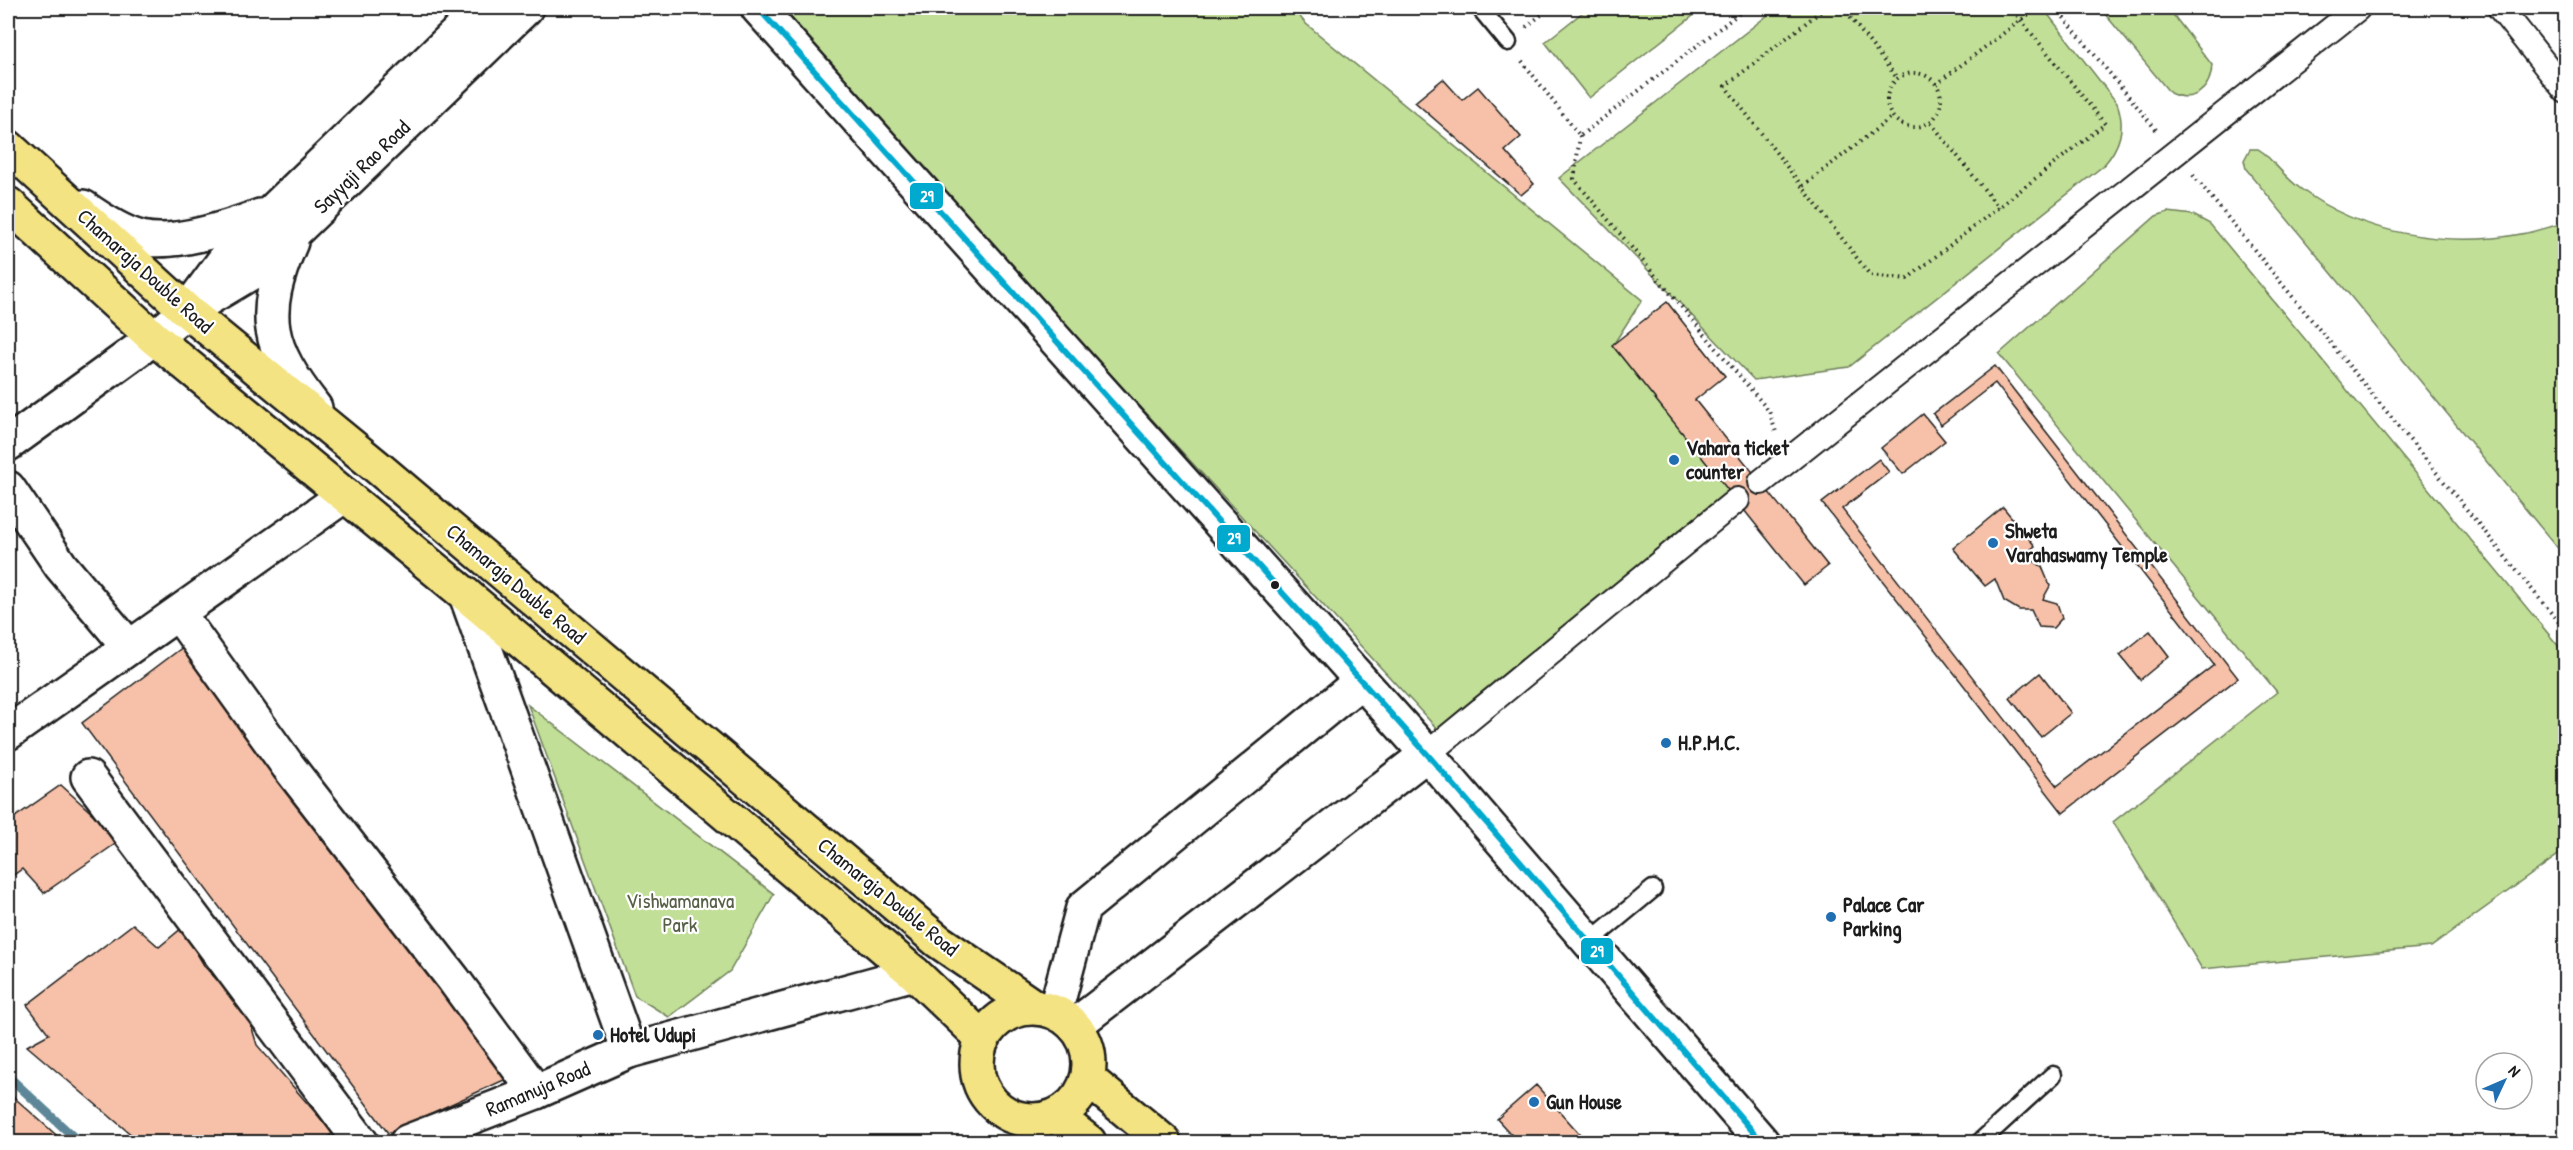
<svg xmlns="http://www.w3.org/2000/svg" width="2573" height="1150" font-family="'Patrick Hand',sans-serif">
<style>
.green{fill:#c1df97;stroke:#6e7e5a;stroke-width:1.5}
.lines{fill:none;stroke-linecap:round;stroke-linejoin:round}
.stream{stroke:#5d8798;stroke-width:9}
.building{fill:#f6c1a8;stroke:#1c1c1c;stroke-width:1.5}
.service-casing{stroke:#1c1c1c;stroke-width:21}
.pedestrian-casing{stroke:#1c1c1c;stroke-width:28}
.minor-casing{stroke:#1c1c1c;stroke-width:38}
.tertiary-casing{stroke:#1c1c1c;stroke-width:38}
.secondary-casing{stroke:#1c1c1c;stroke-width:38}
.primary-casing{stroke:#1c1c1c;stroke-width:38}
.path{stroke:#1c1c1c;stroke-width:4;stroke-dasharray:1.5 4.5;stroke-linecap:butt}
.service{stroke:#fff;stroke-width:16}
.pedestrian{stroke:#fff;stroke-width:24}
.minor{stroke:#fff;stroke-width:33}
.tertiary{stroke:#fff;stroke-width:33}
.secondary{stroke:#fff;stroke-width:33}
.primary{stroke:#f4e382;stroke-width:33}
.bus-1-casing{stroke:#fff;stroke-width:10}
.bus-1{stroke:#00a9ce;stroke-width:6}
.poi-dot{fill:#1f6fb2;stroke:#fff;stroke-width:2}
.bus-dot{fill:#1c1c1c;stroke:#fff;stroke-width:2}
.labels{text-anchor:middle;stroke-width:4.5;stroke-linejoin:round;paint-order:stroke}
.street-label{font-size:21px;fill:#1c1c1c;stroke:#fff}
.poi-label{font-size:21px;font-weight:bold;fill:#1c1c1c;stroke:#fff;text-anchor:start}
.park-label{font-size:21px;fill:#566047;stroke:#fff}
.line-badge{stroke:#fff;stroke-width:2}
.badge-label{font-size:16px;text-anchor:middle;font-weight:bold;fill:#fff}
</style>
<rect width="100%" height="100%" fill="#fff"/>
<filter id="ink" filterUnits="userSpaceOnUse"><feTurbulence type="fractalNoise" baseFrequency=".0167" numOctaves="2"/><feDisplacementMap in="SourceGraphic" scale="12" xChannelSelector="R" yChannelSelector="G"/><feConvolveMatrix kernelMatrix="1 2 1 2 8 2 1 2 1" color-interpolation-filters="sRGB"/></filter>
<g filter="url(#ink)">
<path class="green" d="M773,8H1293L1305,23L1642,300L1613,345L1737,500L1441,733Z
M1588,8H1703L1589,98L1545,42Z
M1777,8H2043L2117,103C2126,128 2120,147 2103,166L1849,367L1754,380L1559,178Z
M2100,8H2168L2212,65C2211,89 2194,104 2170,93Z
M2250,149H2258L2264,153C2276,165 2287,179 2301,189C2360,234 2448,248 2521,234C2536,232 2551,226 2565,223V557L2246,169L2244,160Z
M2168,212L2193,215L2210,224L2565,654V850L2431,947L2202,969L2113,822L2277,692L1999,354L2156,216Z
M528,705L774,894L730,971L669,1017L635,996Z"/>
<g class="lines">
<path class="stream" d="M8,1076L79,1142"/>
</g>
<path class="building" d="M1443,79L1462,100L1478,87L1521,137L1505,151L1534,184L1521,195L1415,102Z
M1667,302L1725,376L1695,400L1828,566L1804,585L1612,345Z
M1995,366L2238,678L2063,813L1822,503L1879,459L1889,472L1842,509L2057,786L2214,665L1995,383L1941,425L1933,414Z
M1923,414L1945,441L1903,474L1881,448Z
M2003,507L2035,546L2025,554L2042,567L2050,586L2043,599L2057,603L2062,618L2053,628L2039,627L2031,610H2019L2004,601L1995,579L1985,586L1953,548Z
M2150,631L2169,656L2140,680L2120,655Z
M183,647L515,1075L388,1133L82,723Z
M2040,673L2071,713L2041,737L2010,698Z
M61,785L121,840L44,893L22,869L8,879V822Z
M133,924L159,947L182,928L205,967L247,1012L257,1045L333,1133L322,1142H140L27,1046L49,1034L27,1005Z
M1536,1085L1587,1142H1518L1497,1119Z
M8,1092L64,1142H8Z"/>
<g class="lines">
<defs>
<path id="service" d="M1480,8L1508,42
M1589,942L1653,889
M1980,1142L2053,1075"/>
<path id="pedestrian" d="M2500,8L2566,91
M1761,482L2358,8
M1427,754L1737,500"/>
<path id="minor" d="M8,488L61,566L129,647
M466,595L629,1051
M178,613L288,766L454,980L536,1092
M8,733L345,495
M88,777L361,1142
M1055,1012L1083,908L1360,682
M1074,1026L1427,754"/>
<path id="tertiary" d="M758,8L1427,754L1762,1142
M407,1142L536,1092L629,1051L914,973"/>
<path id="secondary" d="M83,207C100,219 121,233 141,238C173,246 230,227 260,216
M291,242C259,316 267,346 315,408
M195,300L231,251L483,8
M8,444L154,338L187,311L254,271L526,8"/>
<path id="primary" d="M8,147L187,311L376,466L938,941L1036,1008
M8,204L154,338L466,595L914,973L983,1039
M977 1064a56 56 0 1 1 112 0a56 56 0 1 1-112 0Z
M1088,1079L1164,1142
M1056,1116L1089,1142"/>
</defs>
<use href="#service" class="service-casing"/>
<use href="#pedestrian" class="pedestrian-casing"/>
<use href="#minor" class="minor-casing"/>
<use href="#tertiary" class="tertiary-casing"/>
<use href="#secondary" class="secondary-casing"/>
<use href="#primary" class="primary-casing"/>
<path class="path" d="M1825,8L1725,86L1870,275L1907,279L2105,124L2011,8
M1843,8L1897,78
M2056,8L2158,132
M1526,27L1550,8
M1522,61L1580,136L1746,8
M1887 100a27 27 0 1 1 54 0a27 27 0 1 1-54 0Z
M1936,84L2037,8
M1931,123L1999,208
M1580,136L1574,179L1769,411L1777,435
M2193,175L2566,631
M1803,186L1892,117"/>
<use href="#service" class="service"/>
<use href="#pedestrian" class="pedestrian"/>
<use href="#minor" class="minor"/>
<use href="#tertiary" class="tertiary"/>
<use href="#secondary" class="secondary"/>
<use href="#primary" class="primary"/>
<defs>
<path id="bus-1" d="M758,8L1427,754L1762,1142"/>
</defs>
<use href="#bus-1" class="bus-1-casing"/>
<use href="#bus-1" class="bus-1"/>
</g>
</g>
<g class="poi-dot">
<circle cx="1674" cy="460" r="6"/>
<circle cx="1993" cy="543" r="6"/>
<circle cx="1666" cy="743" r="6"/>
<circle cx="1831" cy="917" r="6"/>
<circle cx="598" cy="1035" r="6"/>
<circle cx="1534" cy="1102" r="6"/>
</g>
<circle class="bus-dot" cx="1275" cy="585" r="5"/>
<g class="labels">
<g class="street-label">
<text transform="translate(362 167) rotate(-44)" y="7">Sayyaji Rao Road</text>
<text transform="translate(145 271) rotate(42)" y="7">Chamaraja Double Road</text>
<text transform="translate(516 584) rotate(40)" y="7">Chamaraja Double Road</text>
<text transform="translate(888 897) rotate(39)" y="7">Chamaraja Double Road</text>
<text transform="translate(538 1089) rotate(-23)" y="7">Ramanuja Road</text>
</g>
<g class="poi-label">
<text x="1686" y="455">Vahara ticket<tspan x="1686" dy="24">counter</tspan></text>
<text x="2005" y="538">Shweta<tspan x="2005" dy="24">Varahaswamy Temple</tspan></text>
<text x="1678" y="750">H.P.M.C.</text>
<text x="1843" y="912">Palace Car<tspan x="1843" dy="24">Parking</tspan></text>
<text x="610" y="1042">Hotel Udupi</text>
<text x="1546" y="1109">Gun House</text>
</g>
<g class="park-label">
<text x="680" y="908">Vishwamanava<tspan x="680" dy="24">Park</tspan></text>
</g>
</g>
<g class="line-badge">
<rect x="909" y="182" width="35" height="28" rx="6" fill="#00a9ce"/>
<rect x="1216" y="524" width="35" height="29" rx="6" fill="#00a9ce"/>
<rect x="1580" y="937" width="34" height="28" rx="6" fill="#00a9ce"/>
</g>
<g class="badge-label">
<text x="927" y="202">29</text>
<text x="1234" y="544">29</text>
<text x="1597" y="957">29</text>
</g>
<rect width="2573" height="1150" fill="none" stroke="#fff" stroke-width="30"/>
<rect x="15" y="15" width="2543" height="1120" fill="none" stroke="#1c1c1c" stroke-width="2" filter="url(#ink)"/>
<g transform="translate(2504 1081) rotate(46)"><circle r="28" fill="#ffffff" stroke="#a4a4a4" stroke-width="1.5"/>
<path d="M0-4.5L10 22L0 15L-10 22Z" fill="#1f6fb2"/>
<text y="-9" font-size="16" font-weight="bold" text-anchor="middle" fill="#1c1c1c">N</text>
</g>
</svg>
